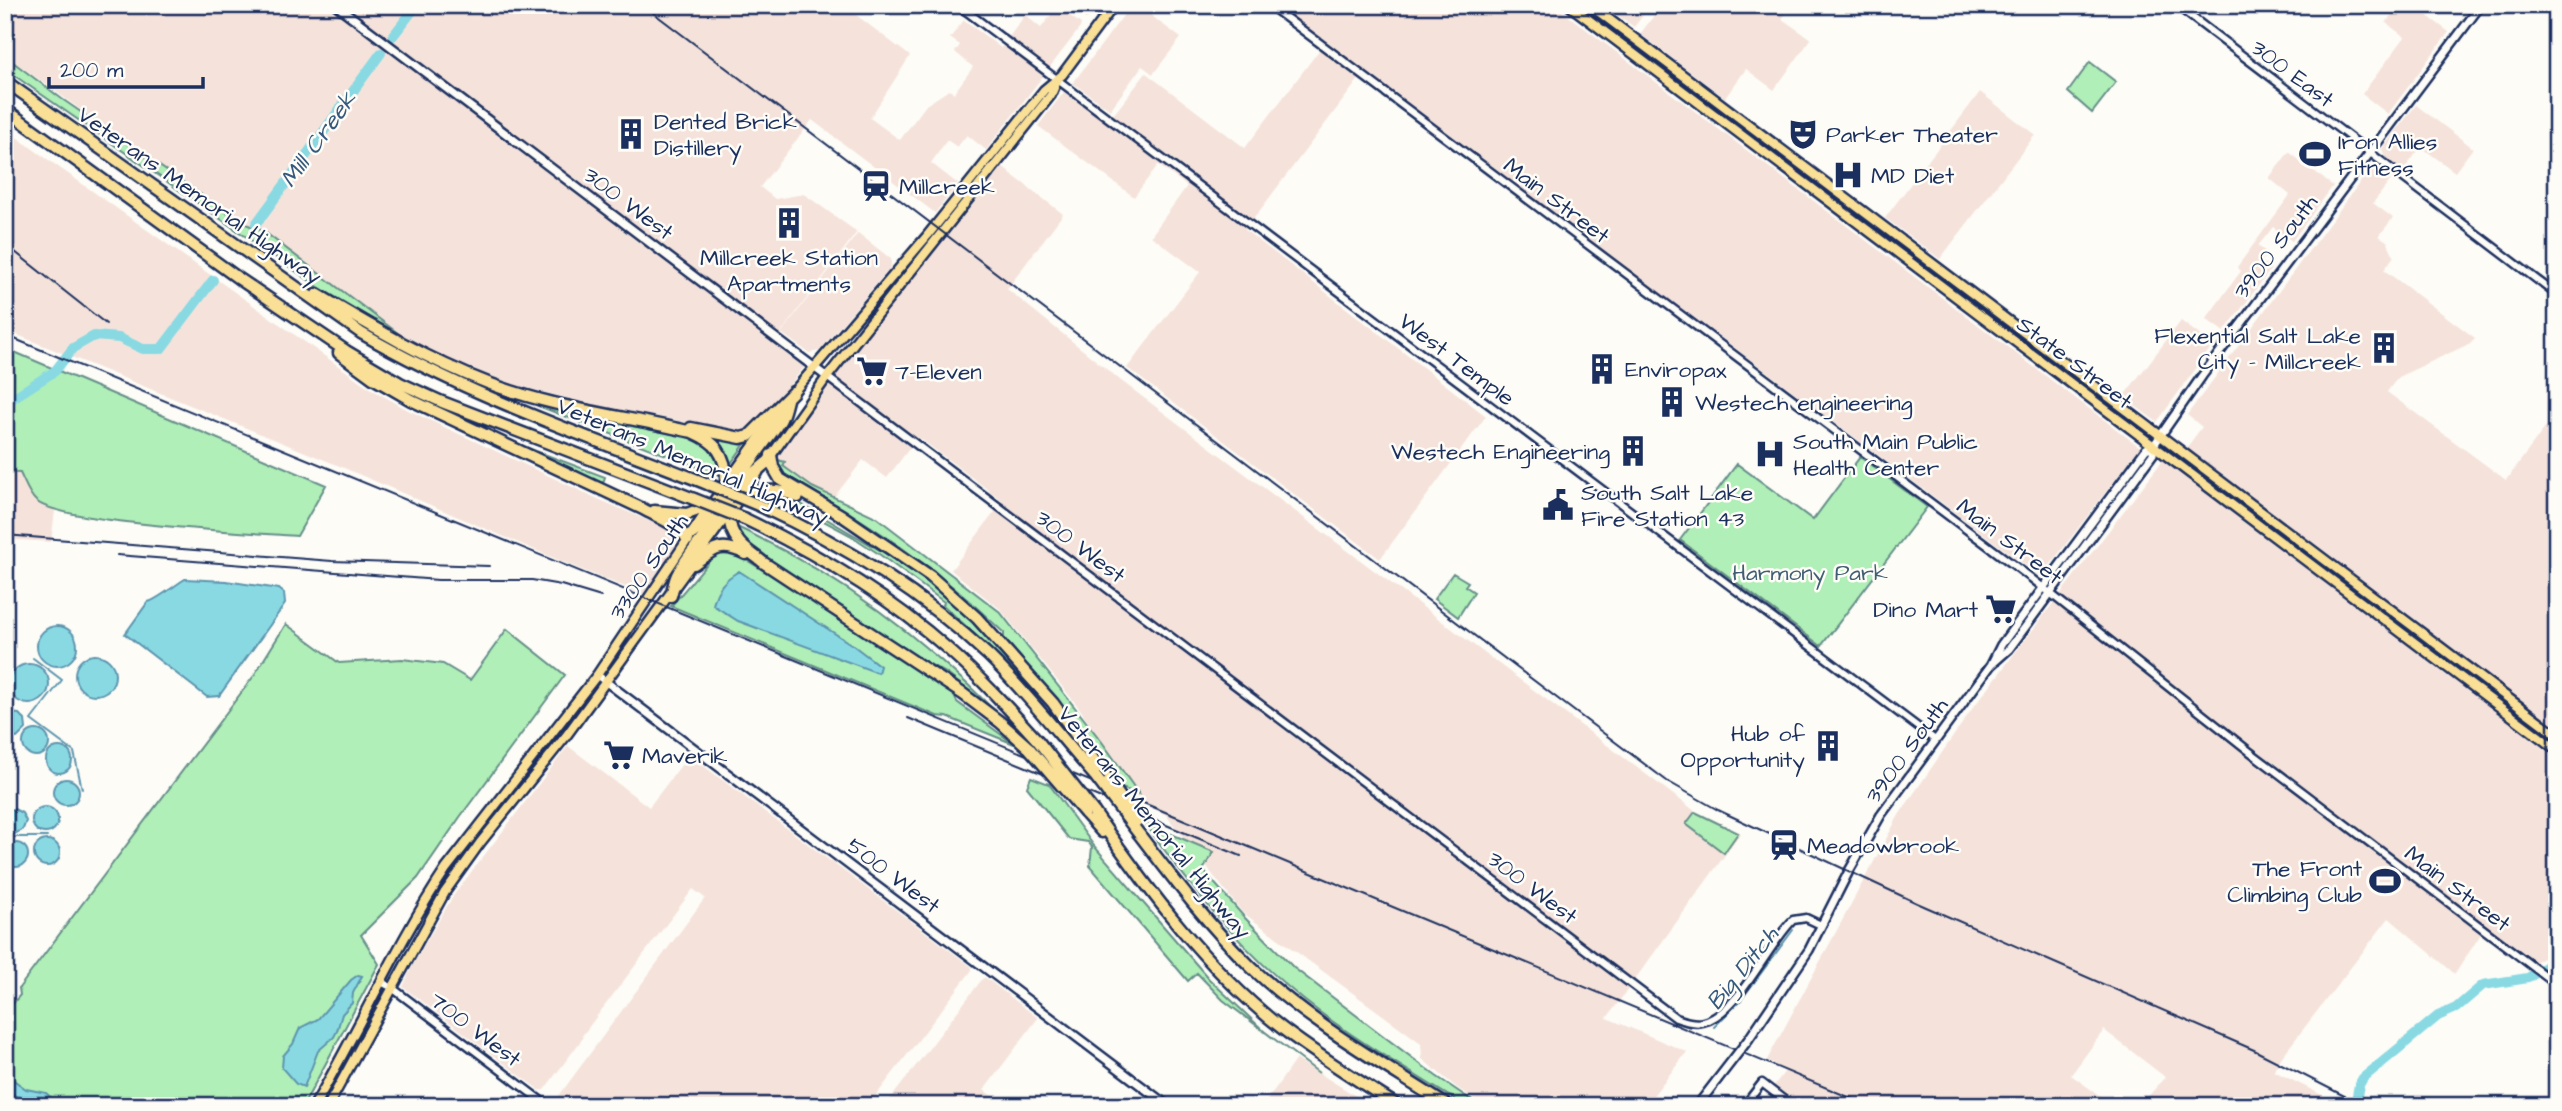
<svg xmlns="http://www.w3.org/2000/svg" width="2562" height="1111" font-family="'Architects Daughter',sans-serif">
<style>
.built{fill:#f5e3db}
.green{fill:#b0efb7;stroke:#668f8a;stroke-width:2}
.water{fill:#89d9e3;stroke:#5d95ae;stroke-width:2}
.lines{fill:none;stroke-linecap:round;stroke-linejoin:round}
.stream{stroke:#5d95ae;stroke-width:2}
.river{stroke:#89d9e3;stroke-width:10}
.tertiary-casing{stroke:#1b2f5e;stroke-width:11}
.secondary-casing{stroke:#1b2f5e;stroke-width:12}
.primary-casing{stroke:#1b2f5e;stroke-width:13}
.motorway-casing{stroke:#1b2f5e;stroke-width:15}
.tertiary{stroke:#fdfcf7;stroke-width:6}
.secondary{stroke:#fdfcf7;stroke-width:7}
.primary{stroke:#fadf96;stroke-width:8}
.motorway{stroke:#fadf96;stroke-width:10}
.tram{stroke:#1b2f5e;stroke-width:2}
.rail{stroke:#1b2f5e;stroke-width:2}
.secondary-bridge-casing{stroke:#1b2f5e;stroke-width:12;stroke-linecap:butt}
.motorway-bridge-casing{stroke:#1b2f5e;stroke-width:15;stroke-linecap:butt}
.secondary-bridge{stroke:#fdfcf7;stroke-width:7}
.motorway-bridge{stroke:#fadf96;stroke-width:10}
.labels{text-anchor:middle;stroke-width:5;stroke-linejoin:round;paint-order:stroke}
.street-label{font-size:23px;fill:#1b2f5e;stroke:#fdfcf7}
.poi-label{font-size:23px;fill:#1b2f5e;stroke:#fdfcf7;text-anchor:start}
.park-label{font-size:23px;fill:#405f74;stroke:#fdfcf7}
.water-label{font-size:24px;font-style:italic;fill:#365a7f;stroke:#fdfcf7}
</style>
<rect width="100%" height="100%" fill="#fdfcf7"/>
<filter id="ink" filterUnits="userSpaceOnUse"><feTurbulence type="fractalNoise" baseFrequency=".0143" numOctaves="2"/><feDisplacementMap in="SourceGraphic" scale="14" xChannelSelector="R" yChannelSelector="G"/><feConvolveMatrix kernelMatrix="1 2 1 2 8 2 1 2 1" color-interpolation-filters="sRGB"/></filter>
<g filter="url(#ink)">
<path class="built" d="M5,5H787L793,10L797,5H843L910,56L870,118L900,140L926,105L949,90L954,93L973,67L955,52L960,45L950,38L964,20L1001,48L1025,15L1041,28L1057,7L1081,24L1080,28L986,150L967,135L957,147L947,140L931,163L958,184L935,213L812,120L760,187L775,199L804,194L857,232L773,343L804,367L754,429L741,433L585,403L496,380L400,337L255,236L5,55Z
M1067,5H1097L1086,19Z
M1131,5H1137L1181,38L1153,74L1142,66L1110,110L1073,83Z
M1276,5H1554L2140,447L2041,577Z
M1604,5H1651L1634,27Z
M1662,5H1792L1782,19L1811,39L1774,90L1746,69L1725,98L1640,34Z
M2399,5H2413L2449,32L2388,114L2362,94L2405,37L2386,23Z
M1320,49L1359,79L1245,230L1486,416L1380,559L1127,368L1200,272L1151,236L1187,186L1158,165L1134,197L1038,126L1064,92L1107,123L1146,73L1245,148Z
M1980,92L2035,135L1940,259L1885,218Z
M2416,105L2473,148L2455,172L2421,147L2403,171L2385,157L2382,149Z
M5,129L371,389L408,410L598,499L686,537L648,596L577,568L337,465L5,330Z
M2289,152L2333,186L2292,241L2273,227L2258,246L2267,253L2261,262L2271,269L2224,332L2206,319L2241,271L2237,267L2290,195L2269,178Z
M2372,166L2391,180L2373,203L2393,218L2379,236L2387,241L2394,256L2384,270L2475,338L2469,344L2398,377L2387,392L2506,480L2557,412V941L2542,959L2522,965L2481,934L2455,974L2389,918L2281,1058L2274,1071L2344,1106H2140L2165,1077L2104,1030L2071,1075L2114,1106H1759L1785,1071L1767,1060L1899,815L1972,709L2163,460L2172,467L2202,427L2187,415Z
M1002,167L1063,214L1007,289L1120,380L1695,811L1741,833L1607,1018L1687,1052L1645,1106H1484L1456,1087L1422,1059L1421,1043L1242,912L1165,814L1140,802L1080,709L1000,609L951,570L1003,501L918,437L887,478L863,460L831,501L778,468V456L837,373Z
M858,233L891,259V267L819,351L809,353L781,333Z
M2181,321L2213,345L2157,422L2123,397Z
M5,472L20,473L35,501L55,511L51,542L5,539Z
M568,746L649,807L689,755L972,967V970L868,1106H561L555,1101L705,898L693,889L594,1020L582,1036L583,1038L544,1090H539L403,987L412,966L453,896Z
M983,978H986L1038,1018L984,1090L1005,1106H885Z
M1296,1059L1372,1106H1263Z"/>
<path class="green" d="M5,56L62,99L241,222L263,231L411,343L337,300L5,69Z
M2090,62L2116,82L2092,113L2068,92Z
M5,348L326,485L297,536C254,533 60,523 36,501C29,495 24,481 20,473L5,472Z
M539,404L597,419L694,438C711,447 717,457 721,476L538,406Z
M710,435L734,442L747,441L729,466Z
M499,437L605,477L603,483L589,478Z
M1860,457L1927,507L1821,646L1680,540L1737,464L1813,520Z
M778,460L785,462L783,466L812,487L876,517L1000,612L1102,742L1139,794L1118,787L1059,703L1004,638V633C935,566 870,523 787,476L786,478L778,468Z
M770,494L789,497L912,569L960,608L1021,673L1019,675L943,605L944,602L879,554L850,535L779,497L774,499L764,495Z
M735,526C833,571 920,635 996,712L946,673L919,658L753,549L743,542Z
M722,551L735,553L781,581L953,694L957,702L1014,744L947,717L937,716L671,606L716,553Z
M1453,573L1468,582L1465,586L1474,592L1458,617L1434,599Z
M286,624L339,663L402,659L443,664L470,680L507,629L565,675L460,817L418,878L361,935L379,964L303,1106H23L5,1092V1013L20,995L19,988L253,677Z
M1031,777L1049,784L1094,846L1209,979L1265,1032L1319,1073L1223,1000L1197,973L1188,981L1090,866L1092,847L1088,842L1069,839L1027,787Z
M1695,812L1738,833L1724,853L1686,824Z
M1145,823L1214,852L1203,870L1245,918L1294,968L1436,1076L1480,1106H1465C1411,1072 1355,1040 1305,1001C1242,951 1191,889 1145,823Z"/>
<path class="water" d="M739,571L854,646L880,666L878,673L738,621L713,605C717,588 725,579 739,571Z
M185,579L226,581L279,589L284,593L285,604L219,696L207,697L125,634L148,602C157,600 175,585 185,579Z
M37 646a20 20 0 1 1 40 0a20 20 0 1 1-40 0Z
M75 675a20 20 0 1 1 40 0a20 20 0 1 1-40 0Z
M9 684a20 20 0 1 1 40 0a20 20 0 1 1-40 0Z
M10,713L19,714L25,720L26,729L17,738L5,736V715Z
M23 743a13 13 0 1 1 26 0a13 13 0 1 1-26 0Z
M46 760a13 13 0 1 1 26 0a13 13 0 1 1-26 0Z
M53 792a13 13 0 1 1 26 0a13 13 0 1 1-26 0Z
M32 820a13 13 0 1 1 26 0a13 13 0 1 1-26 0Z
M14,809L22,813L26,821L23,829L13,835L5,832V812Z
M34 853a13 13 0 1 1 26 0a13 13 0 1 1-26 0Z
M4 855a12 12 0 1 1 24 0a12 12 0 1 1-24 0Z
M358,975L362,976L353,993L352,1003L342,1014L337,1031L334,1037L318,1051L304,1087L296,1084L282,1068L283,1056L293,1044L300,1028L318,1019L351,980Z
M8,1076L26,1089L46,1093L60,1106H31L5,1089V1077Z"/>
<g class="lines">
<path class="stream" d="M33,658L62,680L31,720L74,752L82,789
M5,837H47
M1714,1027L1741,1000L1793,930"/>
<path class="river" d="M393,36L417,5
M256,224L381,53
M5,403L55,371L73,348L94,336L119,338L143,349H161L213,280
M2355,1106L2359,1085L2363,1078L2438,1016L2456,1008L2483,985L2528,978L2557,959"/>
<defs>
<path id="tertiary" d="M958,5L1935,740
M1269,5L2031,578L2249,751L2557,985
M2176,5L2557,295
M827,377L1676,1018C1685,1021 1694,1024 1703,1022C1737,1015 1768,944 1793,920L1806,918L1821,925
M381,982L391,987L548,1106
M1744,1106L1762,1083L1792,1106"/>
<path id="secondary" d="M336,5L827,377
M1991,665L2009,649L2153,454L2154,445L2202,376L2481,5
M597,675L1168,1106
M1748,1040L1809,950L1849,871L1881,815L1991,665L2001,645L2146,449L2154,445
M1697,1106L1717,1080"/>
<path id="primary" d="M1569,5L2557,750
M1590,5L2557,735
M790,396L927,236L1044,90L1062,75L1114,5
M768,460L827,377L1051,95L1057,81
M314,1106C360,1028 396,944 446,869L597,675L710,506L780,409
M328,1106L445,892L480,843L566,736L758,473"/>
<path id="motorway" d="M5,81L361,333C471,397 592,438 710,485
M5,109L238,278L346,351L400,383L442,402L694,499
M317,294C372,327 428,360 488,383C553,408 624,416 692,432C701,436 712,441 718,450C732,470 726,503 714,522C703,540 686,556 677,575C674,581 673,589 671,596
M339,353L373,378L411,400L643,509C659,518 678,524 688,540
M787,400C785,407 784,414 780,421C761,452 707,503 739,542C745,550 756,556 764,563L963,694L1000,722L1029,748
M691,428L741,438L749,436L793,392
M771,455L773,467L780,479L841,515L930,576L977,618L1053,703L1109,781
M737,488L766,463
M735,500C757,491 776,486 798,497
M758,505C841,543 922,593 989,656C1027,693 1060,736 1095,776
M654,511L687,514L717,503
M745,519C818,554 887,595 948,649C980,677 1009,709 1038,741
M691,535L717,512
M694,564C715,548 721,542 746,554
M1094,812C1148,890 1208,971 1283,1029C1320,1057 1359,1081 1398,1106
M1085,813L1102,832
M1139,834C1174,880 1210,927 1252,968C1310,1023 1381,1063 1448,1106"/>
</defs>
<use href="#tertiary" class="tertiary-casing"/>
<use href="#secondary" class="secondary-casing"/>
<use href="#primary" class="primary-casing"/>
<use href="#motorway" class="motorway-casing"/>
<use href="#tertiary" class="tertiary"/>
<use href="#secondary" class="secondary"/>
<use href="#primary" class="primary"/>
<use href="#motorway" class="motorway"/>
<path class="tram" d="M643,5L1574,711L1667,781L1718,810L1917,903L2254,1050L2364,1106"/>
<path class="rail" d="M5,244L106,324
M5,335L1175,816L1870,1106
M5,535L332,561L489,566
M117,555L438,580H532L561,585L601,597
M908,718L1241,856"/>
<defs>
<path id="secondary-bridge" d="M1717,1080L1748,1040"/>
<path id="motorway-bridge" d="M710,485L758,505
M694,499L745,519
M1038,741L1094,812
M1029,748L1085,813
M1095,776L1139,834
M1109,781L1137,821"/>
</defs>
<use href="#secondary-bridge" class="secondary-bridge-casing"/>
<use href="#motorway-bridge" class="motorway-bridge-casing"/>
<use href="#secondary-bridge" class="secondary-bridge"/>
<use href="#motorway-bridge" class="motorway-bridge"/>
</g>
</g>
<defs>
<symbol id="building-bare" viewBox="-9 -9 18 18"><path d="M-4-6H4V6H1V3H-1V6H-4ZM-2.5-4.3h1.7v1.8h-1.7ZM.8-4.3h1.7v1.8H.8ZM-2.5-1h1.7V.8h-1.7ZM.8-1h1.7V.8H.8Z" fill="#1b2f5e" stroke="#fdfcf7" stroke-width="2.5" paint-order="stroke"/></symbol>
<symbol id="theatre-bare" viewBox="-9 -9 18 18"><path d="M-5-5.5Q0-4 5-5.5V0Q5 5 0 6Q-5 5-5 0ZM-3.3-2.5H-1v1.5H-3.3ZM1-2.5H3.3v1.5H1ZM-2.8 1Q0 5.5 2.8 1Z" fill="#1b2f5e" stroke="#fdfcf7" stroke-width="2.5" paint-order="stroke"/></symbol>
<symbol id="stadium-bare" viewBox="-9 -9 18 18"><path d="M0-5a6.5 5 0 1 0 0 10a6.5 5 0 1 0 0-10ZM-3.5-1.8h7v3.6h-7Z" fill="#1b2f5e" stroke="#fdfcf7" stroke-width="2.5" paint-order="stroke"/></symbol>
<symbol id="hospital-bare" viewBox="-9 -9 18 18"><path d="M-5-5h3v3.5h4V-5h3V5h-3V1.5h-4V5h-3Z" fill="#1b2f5e" stroke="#fdfcf7" stroke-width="2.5" paint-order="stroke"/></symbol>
<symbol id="station-bare" viewBox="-9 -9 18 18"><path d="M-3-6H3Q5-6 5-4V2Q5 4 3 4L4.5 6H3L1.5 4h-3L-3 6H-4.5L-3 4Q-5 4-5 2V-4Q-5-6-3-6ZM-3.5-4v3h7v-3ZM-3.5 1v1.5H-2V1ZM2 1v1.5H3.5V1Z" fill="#1b2f5e" stroke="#fdfcf7" stroke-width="2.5" paint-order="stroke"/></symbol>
<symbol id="supermarket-bare" viewBox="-9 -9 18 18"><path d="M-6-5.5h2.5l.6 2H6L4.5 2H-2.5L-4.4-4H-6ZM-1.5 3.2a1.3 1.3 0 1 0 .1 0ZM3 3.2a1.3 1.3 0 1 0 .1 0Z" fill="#1b2f5e" stroke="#fdfcf7" stroke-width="2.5" paint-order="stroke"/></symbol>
<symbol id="civic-bare" viewBox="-9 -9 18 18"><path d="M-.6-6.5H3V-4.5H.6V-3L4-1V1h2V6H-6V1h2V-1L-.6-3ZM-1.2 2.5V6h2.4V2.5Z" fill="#1b2f5e" stroke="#fdfcf7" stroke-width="2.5" paint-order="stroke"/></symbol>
</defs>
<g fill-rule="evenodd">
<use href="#building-bare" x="609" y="112" width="44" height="44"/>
<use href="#theatre-bare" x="1781" y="112" width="44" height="44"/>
<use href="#stadium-bare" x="2293" y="132" width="44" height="44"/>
<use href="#hospital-bare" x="1826" y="153" width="44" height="44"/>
<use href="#station-bare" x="854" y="164" width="44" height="44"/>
<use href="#building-bare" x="767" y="201" width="44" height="44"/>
<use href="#building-bare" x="2362" y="326" width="44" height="44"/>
<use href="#building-bare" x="1580" y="347" width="44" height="44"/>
<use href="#supermarket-bare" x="850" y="349" width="44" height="44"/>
<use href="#building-bare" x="1650" y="380" width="44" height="44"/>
<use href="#building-bare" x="1611" y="429" width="44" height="44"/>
<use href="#hospital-bare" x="1748" y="432" width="44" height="44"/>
<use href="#civic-bare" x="1536" y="483" width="44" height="44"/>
<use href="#supermarket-bare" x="1979" y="587" width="44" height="44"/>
<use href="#building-bare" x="1806" y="724" width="44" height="44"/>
<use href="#supermarket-bare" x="597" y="733" width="44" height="44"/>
<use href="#station-bare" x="1762" y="823" width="44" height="44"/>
<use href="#stadium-bare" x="2363" y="859" width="44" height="44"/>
</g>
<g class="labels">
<g class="street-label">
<text transform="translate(2293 73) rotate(37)" y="8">300 East</text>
<text transform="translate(200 195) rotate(35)" y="8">Veterans Memorial Highway</text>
<text transform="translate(1557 200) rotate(37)" y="8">Main Street</text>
<text transform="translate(629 203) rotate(37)" y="8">300 West</text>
<text transform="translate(2275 246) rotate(-53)" y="8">3900 South</text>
<text transform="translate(1457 359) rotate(37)" y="8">West Temple</text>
<text transform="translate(2075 362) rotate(37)" y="8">State Street</text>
<text transform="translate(693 461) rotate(23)" y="8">Veterans Memorial Highway</text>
<text transform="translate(2010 541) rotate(37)" y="8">Main Street</text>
<text transform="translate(1081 546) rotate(37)" y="8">300 West</text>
<text transform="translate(648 566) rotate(-56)" y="8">3300 South</text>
<text transform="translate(1906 750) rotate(-54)" y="8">3900 South</text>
<text transform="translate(1155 822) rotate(51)" y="8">Veterans Memorial Highway</text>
<text transform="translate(894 875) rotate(37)" y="8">500 West</text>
<text transform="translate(1533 887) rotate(37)" y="8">300 West</text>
<text transform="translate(2458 888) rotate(37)" y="8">Main Street</text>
<text transform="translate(476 1029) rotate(37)" y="8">700 West</text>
</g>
<g class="poi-label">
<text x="654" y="129">Dented Brick<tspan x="654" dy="26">Distillery</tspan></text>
<text x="1826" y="142">Parker Theater</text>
<text x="2338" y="149">Iron Allies<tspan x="2338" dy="26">Fitness</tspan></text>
<text x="1871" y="183">MD Diet</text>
<text x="899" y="194">Millcreek</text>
<text x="789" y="265" text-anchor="middle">Millcreek Station<tspan x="789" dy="26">Apartments</tspan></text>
<text x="2361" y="343" text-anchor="end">Flexential Salt Lake<tspan x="2361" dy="26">City - Millcreek</tspan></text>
<text x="1625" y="377">Enviropax</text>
<text x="895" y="379">7-Eleven</text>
<text x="1695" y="410">Westech engineering</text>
<text x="1793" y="449">South Main Public<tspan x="1793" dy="26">Health Center</tspan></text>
<text x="1610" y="459" text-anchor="end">Westech Engineering</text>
<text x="1581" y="500">South Salt Lake<tspan x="1581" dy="26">Fire Station 43</tspan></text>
<text x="1978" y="617" text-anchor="end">Dino Mart</text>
<text x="1805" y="741" text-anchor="end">Hub of<tspan x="1805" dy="26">Opportunity</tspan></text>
<text x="642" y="763">Maverik</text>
<text x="1807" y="853">Meadowbrook</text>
<text x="2362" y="876" text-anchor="end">The Front<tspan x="2362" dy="26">Climbing Club</tspan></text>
</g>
<g class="park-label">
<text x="1810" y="580">Harmony Park</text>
</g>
<g class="water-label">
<text transform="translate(318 139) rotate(-54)" y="8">Mill Creek</text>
<text transform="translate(1742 968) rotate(-51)" y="8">Big Ditch</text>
</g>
</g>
<rect width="2562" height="1111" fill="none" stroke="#fdfcf7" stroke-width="28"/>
<rect x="14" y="14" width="2534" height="1083" fill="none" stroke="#1b2f5e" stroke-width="2.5" filter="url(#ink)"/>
<path d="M49 77v10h154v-10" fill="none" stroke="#1b2f5e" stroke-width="3.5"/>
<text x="60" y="77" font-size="21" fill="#1b2f5e" stroke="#fdfcf7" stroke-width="5" paint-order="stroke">200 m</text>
</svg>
